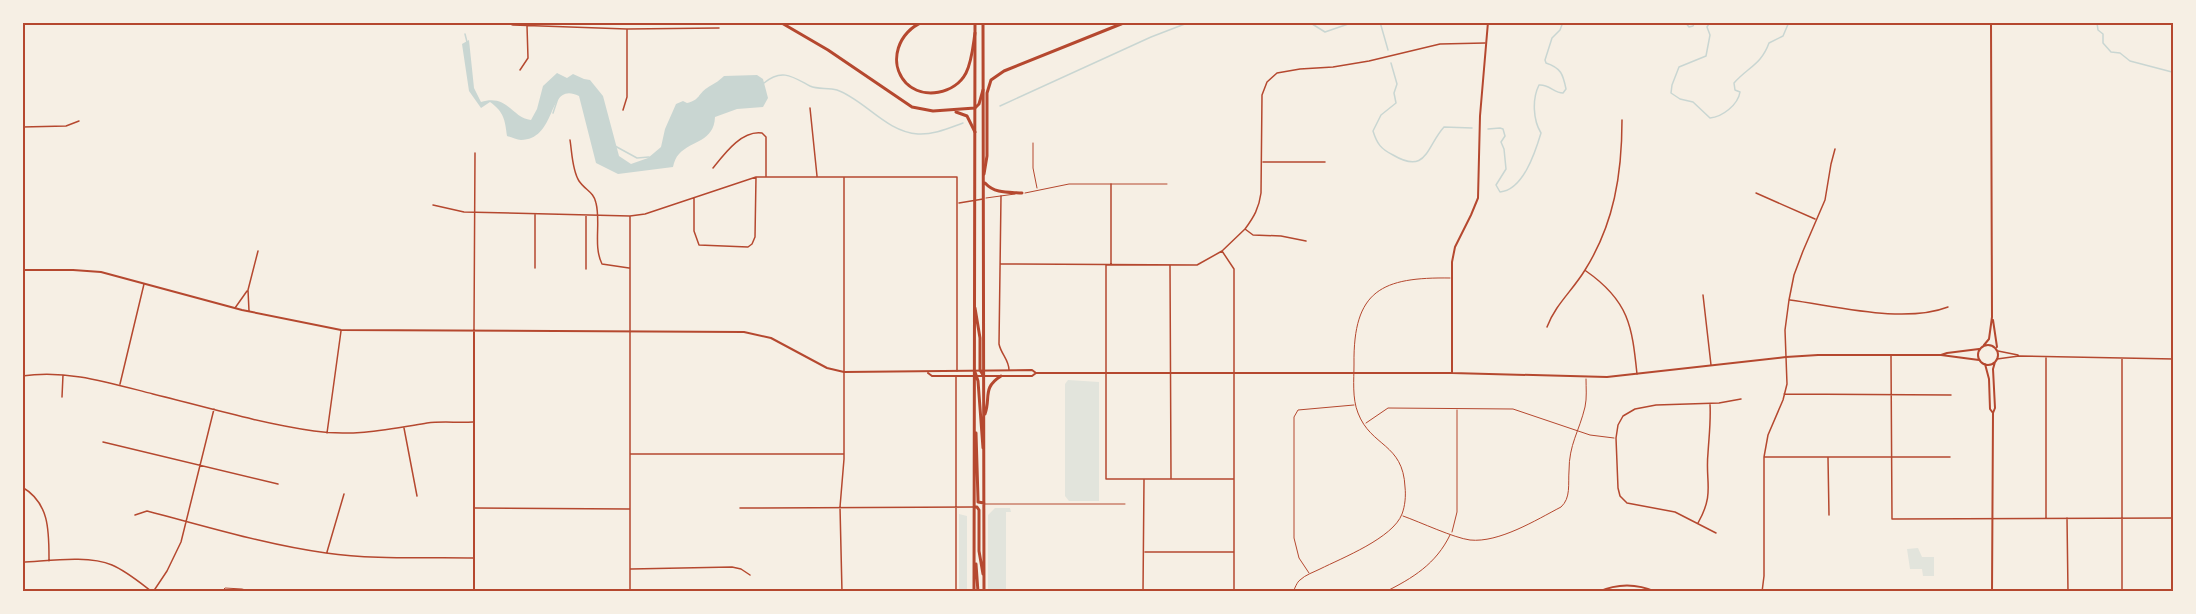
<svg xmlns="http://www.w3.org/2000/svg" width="2196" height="614" font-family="Quicksand,sans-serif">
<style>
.green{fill:#e2e4dc}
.water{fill:#c9d6d2}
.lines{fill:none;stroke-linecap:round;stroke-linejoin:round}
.stream{stroke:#c9d6d2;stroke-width:1.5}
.service{stroke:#b5482f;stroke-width:1}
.minor{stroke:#b5482f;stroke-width:1.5}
.tertiary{stroke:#b5482f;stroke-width:2}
.trunk{stroke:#b5482f;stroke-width:3}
.motorway{stroke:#b5482f;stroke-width:3}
.neatline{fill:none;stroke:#b5482f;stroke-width:2}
</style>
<rect width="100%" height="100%" fill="#f6efe4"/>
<path class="green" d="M1068,380L1099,382V501H1069L1065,496V384Z
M995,508H1010L1011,512H1006V591H988V515Z
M959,514L967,516V591H959Z
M1918,548L1922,557H1934V576H1923L1922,569H1910L1907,549Z"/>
<path class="water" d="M469,40L474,88L481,102C508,94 512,118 531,120L537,109L543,86L557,73L567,78L573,74L584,79L590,80L603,96L619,156L631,164L648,158L661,147L665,129L676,104L683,101L687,103C700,100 698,94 707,88C713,84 718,82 724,76L757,75L763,79L768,98L763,107L737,109L715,117C714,142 692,140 679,154C676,157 674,162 673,167L618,174L596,163L579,96C546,80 559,139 521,140C517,140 511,137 507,136C505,120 504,112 490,102L481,108L469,91L462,44Z"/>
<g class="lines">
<path class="stream" d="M1309,22L1325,32L1354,22
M1380,22L1388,50
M1685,22L1689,27L1693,26L1695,22
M1710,22L1707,27L1710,35L1706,56L1679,67L1672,85L1671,93L1680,99L1693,102L1710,118C1722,117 1738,105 1740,92L1735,90L1734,83C1748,67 1761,65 1769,43L1783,36L1789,22
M2102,22L2097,23L2098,30L2103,34V43L2111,52L2120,53L2130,61L2172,72L2174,65
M465,34L467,42
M1391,63L1397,84L1394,93L1396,103L1381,115L1373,131C1377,144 1381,149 1393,155C1427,175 1426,147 1444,127L1472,128
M764,83C782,68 793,77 810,86C818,90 828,87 837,90C865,100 886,132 918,134C933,135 949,128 963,123
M1000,106L1151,37L1190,22
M553,113L559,95
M1488,129L1500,128L1503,129L1505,136L1501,142L1504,149L1506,169L1496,185L1500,192C1523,190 1535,153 1541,133C1533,120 1532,99 1539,85C1549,84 1554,93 1563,93L1566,89C1563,74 1561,68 1546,63L1545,60L1552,38L1560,30L1563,22
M615,146L637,158L649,157"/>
<path class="service" d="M1033,143V168L1037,188
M1025,193L1069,184H1167
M986,198L1015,194
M1366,423L1388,408L1513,409L1590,435L1614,438
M985,504H1125
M1403,516C1420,522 1454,538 1470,540C1499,543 1536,520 1561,507C1571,498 1568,484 1569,471C1569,444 1579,432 1585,407C1587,398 1586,388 1586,379
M1452,532L1457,512V410
M1309,573L1299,558L1294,538V417L1298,410L1354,405
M221,592L225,588L242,589L253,592
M1293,592C1295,588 1297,582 1300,580C1305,575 1314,572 1320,569C1342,558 1393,538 1402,514C1405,506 1406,496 1405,487C1403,443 1371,447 1358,413C1352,398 1354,380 1354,364C1353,290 1382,277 1450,278
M1385,592C1413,578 1436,564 1450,535"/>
<path class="minor" d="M504,22L513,25L627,29L719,28
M520,70L528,58L527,26
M810,108L817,176
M623,110L627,97V30
M22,127L66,126L79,121
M570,140C572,152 572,170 579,181C585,190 594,192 596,203C601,223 593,246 602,264L629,268
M1263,162H1325
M713,168C725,153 742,130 762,133L766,137V176
M1111,184V264
M1756,193L1815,219
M1001,196L999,344C1001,354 1009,360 1009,370
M694,198V231L699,245L748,247L752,244L755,237L756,177
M959,203L983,199
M433,205L464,212L630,216L645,214L756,177H957V371
M535,214V268
M630,217V592
M1245,229C1254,217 1259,208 1261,193L1262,95L1267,82L1277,73L1300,69L1333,67L1369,61L1440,44L1485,43
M1222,251L1234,269V592
M1001,264L1197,265L1222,251L1245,229L1253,235L1281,236L1306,241
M1106,265V479H1233
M1170,265L1171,478
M586,269V215
M1586,271C1629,301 1632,326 1637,374
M1703,295L1711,365
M1790,300C1836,306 1904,324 1948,307
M235,308L247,291
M249,311L248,290L258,251
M1547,327C1555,305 1573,290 1585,270C1614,224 1622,174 1622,120
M474,329L475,153
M1998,351L2018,355
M1891,356L1892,519L2174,518
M2046,358V518
M1997,359L2019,356L2174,359
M22,376C67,369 110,383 153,394C206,407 259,423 314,431C352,437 390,429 427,423C442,421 458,423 473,422
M120,384L144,284
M1784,394L1951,395
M62,397L63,375
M22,415H23
M404,428L417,496
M327,433L341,331
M103,442L278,484
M631,454H844
M1765,457H1950
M1828,458L1829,515
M22,487C50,503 49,532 49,561
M475,508L629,509
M740,508L973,507
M135,515L147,511C205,526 267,545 326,553C375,560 424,557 473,558
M2067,518L2068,592
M1698,523C1715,493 1705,483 1708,453C1709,436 1711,421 1710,404
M1716,533L1675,512L1627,503L1620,496L1618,488L1616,438L1618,425L1623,416L1635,409L1656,405L1719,403L1741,399
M327,552L344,494
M1145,552H1233
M22,562C48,561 88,555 112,565C126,571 138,581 151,591
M631,569L732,567L741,569L750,575
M153,592L167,571L181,542L214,409
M842,592L840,507L844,459V178
M956,592V376
M1143,592L1144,480
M1762,592L1764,576V457L1768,435L1783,400L1787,384L1785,330L1789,300L1794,275L1803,251L1825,200L1831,164L1835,149
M2122,592V359"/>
<path class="tertiary" d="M22,270H73L101,272L242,310L341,330L744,332L771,338L827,368L844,372L1032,370L1036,373H1452L1607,377L1786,357L1818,355H1941L1979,360
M1993,320L1997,347
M474,330V592
M1978 355a10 10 0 1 1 20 0a10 10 0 1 1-20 0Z
M1984,345L1989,339L1992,317L1991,22
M1941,355L1947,353L1979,349
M1985,364L1989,379L1990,409L1993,413
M928,373L932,376H1032L1036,373
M1452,373V262L1455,247L1471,215L1478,198L1480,116L1488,22
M1598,592C1618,583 1636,583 1656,592
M1992,592L1993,413L1995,408L1993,369L1995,362"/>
<path class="trunk" d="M983,22L984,592
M985,183C995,194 1009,192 1022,193
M975,308L980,338V370L983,375
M975,372L978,381L983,448
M985,414C991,397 982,388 1001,376
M976,433L978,499V502L984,503
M974,507H977L979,510V551L983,574
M976,564L978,592
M974,592L975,22"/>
<path class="motorway" d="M780,22L828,50L912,107L933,111L975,108L979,104L983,90
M923,22C899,31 887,62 906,83C923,100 955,94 966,73C972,61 973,46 975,33
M956,112L967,116L975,132
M984,174L987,156V93L991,80L1004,71L1126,22"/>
</g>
<rect width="2196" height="614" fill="none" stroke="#f6efe4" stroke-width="48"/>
<rect x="24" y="24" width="2148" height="566" class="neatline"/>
</svg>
